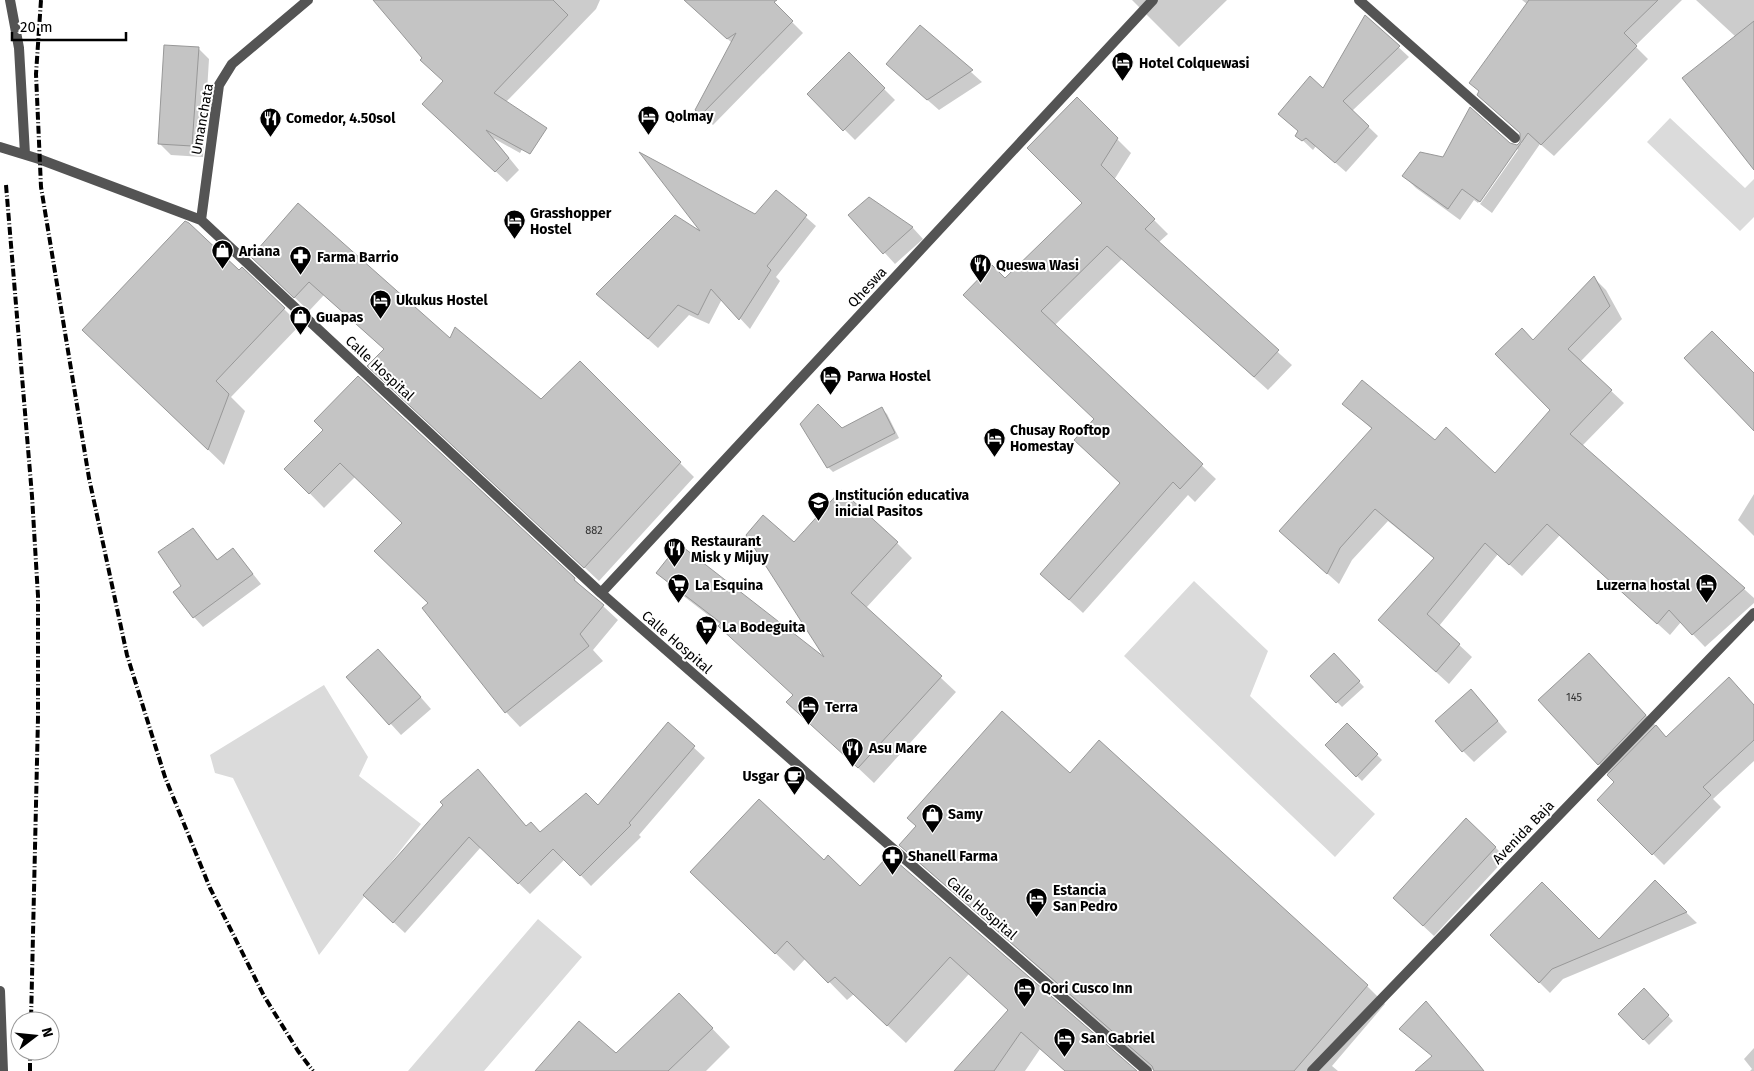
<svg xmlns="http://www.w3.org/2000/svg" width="1754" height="1071" font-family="'Fira Sans',sans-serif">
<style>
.green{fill:#dbdbdb}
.shadow{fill:#0003}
.building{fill:#c4c4c4;stroke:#989898}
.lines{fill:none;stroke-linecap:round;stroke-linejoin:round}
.street{stroke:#545454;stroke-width:10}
.rail{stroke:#000;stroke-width:4;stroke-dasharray:8 2.5 1 2.5;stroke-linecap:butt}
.labels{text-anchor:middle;stroke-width:4;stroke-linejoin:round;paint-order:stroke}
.number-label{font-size:11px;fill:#313131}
.poi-label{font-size:14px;font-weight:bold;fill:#000;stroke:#fff;text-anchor:start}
.street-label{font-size:14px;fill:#000;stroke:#fff}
</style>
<rect width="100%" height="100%" fill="#fff"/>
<path class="green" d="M1670,118L1745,188L1754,179V217L1740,231L1647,142Z
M1194,581L1268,651L1250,696L1375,814L1335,857L1124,656Z
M324,685L368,757L359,776L421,824L319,955L233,778L215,773L210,755Z
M538,919L582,957L484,1071H408Z"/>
<path class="shadow" d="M375,0H600L596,9L506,102L535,125L520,153L493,138L519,170L507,182L435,115L445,82Z
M685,0H770L803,33L713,125L697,110L732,43Z
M1132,0H1227L1179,47Z
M1522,0H1682L1635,46L1648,59L1554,156L1540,144L1492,213L1480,204L1518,150L1516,148L1478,203L1474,200L1460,220L1416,188L1404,176L1443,159L1510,144L1517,146L1522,143L1521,134L1478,95L1527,4Z
M1696,0H1754V166L1736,37Z
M1366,17L1409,57L1352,111L1378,136L1346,172L1316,146L1313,150L1297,135Z
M920,26L982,82L939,110L899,75Z
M198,48L209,59L203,157L171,155L160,144Z
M849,54L895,100L855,140L809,94Z
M1077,99L1131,153L1114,180L1168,234L1158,243L1292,365L1268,390L1122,259L1054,326L1216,479L1195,502L1188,495L1083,613L1041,574L1121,483L1095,419L1005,279L1084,203Z
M776,191L816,226L776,277L780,281L750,329L722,299L709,324L689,315L658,348L608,304L704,236L755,216Z
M869,198L913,228L923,239L895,264L850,215Z
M298,205L450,340L541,400L580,363L694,477L599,581L383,380L385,350L324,295L309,311L266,271Z
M239,272L284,309L300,325L231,397L245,411L224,465L100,346Z
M1594,278L1606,290L1622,319L1580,362L1624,403L1582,446L1744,589L1754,598V603L1705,647L1681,622L1670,635L1560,535L1522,576L1498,554L1439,626L1472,657L1449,684L1392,632L1435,559L1388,521L1352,560L1339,584L1293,543L1373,430L1344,404L1435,441L1495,475L1552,410L1533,341Z
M882,409L887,414L899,438L833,472L828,467L841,429Z
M324,430L574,579L618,620L593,650L603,661L520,727L506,712L429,604L403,523L356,476L324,508L286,469Z
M1754,494V536L1738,520Z
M193,529L218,560L233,549L261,584L203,627L194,617L183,586Z
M897,543L912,558L866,608L956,692L874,783L788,702L794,695L721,625L673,588L658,573L828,662L794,544Z
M1334,655L1364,687L1342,707L1312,676Z
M389,661L431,709L401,735L348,677Z
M1600,665L1667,738L1754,706V761L1713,799L1721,807L1664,865L1599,800L1615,782L1599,764Z
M1482,702L1507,732L1474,762L1463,751Z
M668,724L705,758L639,835L641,837L591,886L565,859L530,894L481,847L405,933L376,906L478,771L527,827L540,833L598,807Z
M1347,725L1382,760L1362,781L1326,745Z
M1070,775L1367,986L1385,1004L1332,1066L1338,1071H1154L901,845Z
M1495,847L1506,858L1434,936L1405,909Z
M824,861L860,888L1135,1071H1065L1040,1049L1025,1071H956L1009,1010L969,974L906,1043L854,994L847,1000L806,958L794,971L710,890Z
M1655,882L1697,923L1563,979L1550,993L1492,935L1599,940Z
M1644,990L1673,1021L1649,1045L1619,1014Z
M679,994L730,1047L706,1071H537L616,1055Z
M1754,1048V1071H1750L1752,1069L1744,1059Z"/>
<path class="building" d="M373,0H553L568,15L494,93L547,128L530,154L486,130L509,158L495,172L422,104L443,81L420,60L422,58Z
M684,0H777L774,2L793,21L701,115L695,110L736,33L727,39Z
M1529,0H1658L1624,33L1637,46L1541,145L1528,133L1480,202L1462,189L1448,209L1402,176L1420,152L1443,157L1470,107L1510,143L1517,145L1520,142V133L1477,95L1479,91L1469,83Z
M1365,15L1400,46L1343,101L1369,126L1335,163L1306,138L1302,141L1295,136L1298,131L1278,114L1310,76L1323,88Z
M1754,21V170L1682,78Z
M920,25L973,70L927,100L886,64Z
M164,45L199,47L192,146L158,144Z
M849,52L885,88L843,131L807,94Z
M1077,97L1118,138L1101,165L1155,219L1145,229L1279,350L1254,377L1107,246L1041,311L1203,464L1180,489L1173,482L1069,600L1040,574L1120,483L1074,440L1094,419L963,295L992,265L1005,278L1082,203L1027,148Z
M639,152L755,214L776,190L807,215L767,266L771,270L739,320L711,289L698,315L678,305L648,339L596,294L675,215L700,231Z
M869,197L913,227L883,254L848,215Z
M298,203L450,338L455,327L541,399L580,361L681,462L584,568L367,366L384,349L309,282L294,298L251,257Z
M185,221L189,223L239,270L242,267L285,308L216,381L229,394L208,450L82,330Z
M1594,276L1610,306L1568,349L1612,390L1570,434L1745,588L1692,635L1669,610L1657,624L1547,524L1509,565L1485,543L1427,614L1460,644L1436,672L1378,620L1434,558L1375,509L1340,548L1327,574L1279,531L1372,428L1342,404L1362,380L1435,440L1446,427L1495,473L1550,410L1495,354L1522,328L1533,340Z
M1712,331L1754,373V431L1684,358Z
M358,376L575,578L574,580L604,605L580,634L589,646L505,713L422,608L428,603L374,551L402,523L340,463L309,494L284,469L323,430L314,421Z
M818,404L842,428L882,407L895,433L827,468L800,424Z
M841,490L898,542L851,593L942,676L858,768L786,702L793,695L718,626L721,623L656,573L679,544L824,657L746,535L763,515L794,542Z
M193,528L217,560L233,548L253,574L193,618L173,592L181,586L158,552Z
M378,649L421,697L389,725L346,677Z
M1334,653L1360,681L1336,703L1310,676Z
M1589,653L1646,715L1598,765L1538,700Z
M1729,677L1754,705V740L1703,787L1711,795L1652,855L1597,800L1614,782L1607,775L1656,725L1666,737Z
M1471,689L1498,721L1462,752L1435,721Z
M1002,711L1070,773L1099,740L1368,985L1294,1071H1154L1152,1066L899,845L916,826L907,818Z
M668,722L695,746L629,823L631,825L580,876L553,849L518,884L469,837L393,923L363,895L443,805L440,802L478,769L526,826L531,822L540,832L586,793L598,805Z
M1347,723L1378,754L1356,777L1325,745Z
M759,799L824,860L828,855L860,886L889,855L1137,1071H1065L1021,1032L994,1071H954L1008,1010L950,957L887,1026L835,977L828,983L787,941L775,954L690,872Z
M1466,818L1496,847L1423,926L1393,898Z
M1655,880L1687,912L1552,969L1539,983L1490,935L1542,882L1599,939Z
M1644,988L1669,1015L1643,1040L1618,1014Z
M679,993L713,1028L668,1071H535L579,1021L616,1053Z
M1426,1001L1472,1056L1484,1071H1415L1432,1056L1399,1029Z"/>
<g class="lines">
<path class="street" d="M10,0L19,48L25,154
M1359,0L1515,138
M0,147L39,159L201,220L601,593L1147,1071
M201,220L219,85L232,64L308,0
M601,593L1153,0
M0,991L3,1071
M1312,1071L1754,613"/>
<path class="rail" d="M41,0L36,74L41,187L89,478L127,655L165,777L210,888L264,996L298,1051L313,1071
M6,185L32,496L38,596V718L31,1021
M30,1071V1051"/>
</g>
<defs>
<symbol id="hotel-pin" viewBox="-11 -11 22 30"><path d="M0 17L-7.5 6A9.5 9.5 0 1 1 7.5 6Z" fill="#000" stroke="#fff"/><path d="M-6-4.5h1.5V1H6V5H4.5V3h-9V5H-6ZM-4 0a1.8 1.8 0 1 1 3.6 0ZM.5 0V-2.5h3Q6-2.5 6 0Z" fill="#fff"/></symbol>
<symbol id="restaurant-pin" viewBox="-11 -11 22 30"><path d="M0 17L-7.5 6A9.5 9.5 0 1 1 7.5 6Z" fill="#000" stroke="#fff"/><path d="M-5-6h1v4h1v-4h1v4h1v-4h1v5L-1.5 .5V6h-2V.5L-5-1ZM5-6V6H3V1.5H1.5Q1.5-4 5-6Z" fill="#fff"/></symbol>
<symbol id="shop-pin" viewBox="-11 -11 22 30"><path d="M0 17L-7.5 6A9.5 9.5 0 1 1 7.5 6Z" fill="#000" stroke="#fff"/><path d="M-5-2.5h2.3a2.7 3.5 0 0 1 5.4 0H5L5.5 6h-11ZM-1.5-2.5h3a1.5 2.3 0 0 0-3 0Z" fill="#fff"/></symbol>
<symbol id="pharmacy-pin" viewBox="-11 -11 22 30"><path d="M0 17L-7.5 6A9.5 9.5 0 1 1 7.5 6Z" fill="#000" stroke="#fff"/><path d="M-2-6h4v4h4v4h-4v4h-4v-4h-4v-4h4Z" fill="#fff"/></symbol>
<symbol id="school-pin" viewBox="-11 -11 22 30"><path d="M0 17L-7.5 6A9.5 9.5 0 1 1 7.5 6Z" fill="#000" stroke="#fff"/><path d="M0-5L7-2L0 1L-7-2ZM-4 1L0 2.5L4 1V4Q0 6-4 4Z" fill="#fff"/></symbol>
<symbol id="supermarket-pin" viewBox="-11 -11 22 30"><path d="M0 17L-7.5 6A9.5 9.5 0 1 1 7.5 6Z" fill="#000" stroke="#fff"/><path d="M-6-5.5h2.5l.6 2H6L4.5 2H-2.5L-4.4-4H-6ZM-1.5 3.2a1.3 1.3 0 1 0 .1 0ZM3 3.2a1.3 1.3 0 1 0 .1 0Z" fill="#fff"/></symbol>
<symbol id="cafe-pin" viewBox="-11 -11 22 30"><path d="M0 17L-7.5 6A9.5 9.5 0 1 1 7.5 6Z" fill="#000" stroke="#fff"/><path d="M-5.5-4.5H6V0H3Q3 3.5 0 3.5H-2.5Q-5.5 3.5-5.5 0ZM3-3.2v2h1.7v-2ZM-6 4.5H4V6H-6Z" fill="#fff"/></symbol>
</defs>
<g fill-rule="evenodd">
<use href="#hotel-pin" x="1110" y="50" width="25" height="34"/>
<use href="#hotel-pin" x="636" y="104" width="25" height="34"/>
<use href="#restaurant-pin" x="258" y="106" width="25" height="34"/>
<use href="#hotel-pin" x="502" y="208" width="25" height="34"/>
<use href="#shop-pin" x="210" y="238" width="25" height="34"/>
<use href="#pharmacy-pin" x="288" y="244" width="25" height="34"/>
<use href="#restaurant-pin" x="968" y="252" width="25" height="34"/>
<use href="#hotel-pin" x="368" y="288" width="25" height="34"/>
<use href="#shop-pin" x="288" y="304" width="25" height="34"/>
<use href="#hotel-pin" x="818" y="364" width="25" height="34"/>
<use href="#hotel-pin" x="982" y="426" width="25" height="34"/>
<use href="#school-pin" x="806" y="490" width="25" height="34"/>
<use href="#restaurant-pin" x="662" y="536" width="25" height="34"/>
<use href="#supermarket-pin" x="666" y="572" width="25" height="34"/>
<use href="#hotel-pin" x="1694" y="572" width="25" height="34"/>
<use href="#supermarket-pin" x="694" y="614" width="25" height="34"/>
<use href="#hotel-pin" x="796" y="694" width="25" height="34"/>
<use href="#restaurant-pin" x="840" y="736" width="25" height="34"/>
<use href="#cafe-pin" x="782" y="764" width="25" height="34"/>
<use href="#shop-pin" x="920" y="802" width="25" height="34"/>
<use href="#pharmacy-pin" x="880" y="844" width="25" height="34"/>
<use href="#hotel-pin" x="1024" y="886" width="25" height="34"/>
<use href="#hotel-pin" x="1012" y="976" width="25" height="34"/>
<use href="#hotel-pin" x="1052" y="1026" width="25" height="34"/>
</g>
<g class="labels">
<g class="number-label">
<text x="594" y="534">882</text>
<text x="1574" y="701">145</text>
</g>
<g class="poi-label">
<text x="1139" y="68">Hotel Colquewasi</text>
<text x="665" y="121">Qolmay</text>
<text x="286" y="123">Comedor, 4.50sol</text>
<text x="530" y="218">Grasshopper<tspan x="530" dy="16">Hostel</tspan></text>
<text x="239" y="256">Ariana</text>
<text x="317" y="262">Farma Barrio</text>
<text x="996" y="270">Queswa Wasi</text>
<text x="396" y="305">Ukukus Hostel</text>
<text x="316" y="322">Guapas</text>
<text x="847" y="381">Parwa Hostel</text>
<text x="1010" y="435">Chusay Rooftop<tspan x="1010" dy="16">Homestay</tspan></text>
<text x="835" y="500">Institución educativa<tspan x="835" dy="16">inicial Pasitos</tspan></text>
<text x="691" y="546">Restaurant<tspan x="691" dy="16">Misk y Mijuy</tspan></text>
<text x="695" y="590">La Esquina</text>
<text x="1690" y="590" text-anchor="end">Luzerna hostal</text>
<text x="722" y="632">La Bodeguita</text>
<text x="825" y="712">Terra</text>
<text x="869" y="753">Asu Mare</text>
<text x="779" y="781" text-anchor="end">Usgar</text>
<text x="948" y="819">Samy</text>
<text x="908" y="861">Shanell Farma</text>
<text x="1053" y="895">Estancia<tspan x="1053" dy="16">San Pedro</tspan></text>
<text x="1041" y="993">Qori Cusco Inn</text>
<text x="1081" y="1043">San Gabriel</text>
</g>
<g class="street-label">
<text transform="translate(202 119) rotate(-80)" y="5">Umanchata</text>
<text transform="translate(867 287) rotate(-47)" y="5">Qheswa</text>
<text transform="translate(380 368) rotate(43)" y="5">Calle Hospital</text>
<text transform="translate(677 642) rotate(41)" y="5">Calle Hospital</text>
<text transform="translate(1523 832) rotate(-46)" y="5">Avenida Baja</text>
<text transform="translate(982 908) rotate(41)" y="5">Calle Hospital</text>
</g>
</g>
<g transform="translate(35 1036) rotate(74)"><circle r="24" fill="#ffffff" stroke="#999999"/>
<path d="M0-4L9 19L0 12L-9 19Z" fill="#000000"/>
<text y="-8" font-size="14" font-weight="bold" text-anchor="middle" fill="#000000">N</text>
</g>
<path d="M12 32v8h114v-8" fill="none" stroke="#000000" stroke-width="2.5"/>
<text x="20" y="32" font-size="15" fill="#000000" stroke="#ffffff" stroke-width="4" paint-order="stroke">20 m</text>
</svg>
